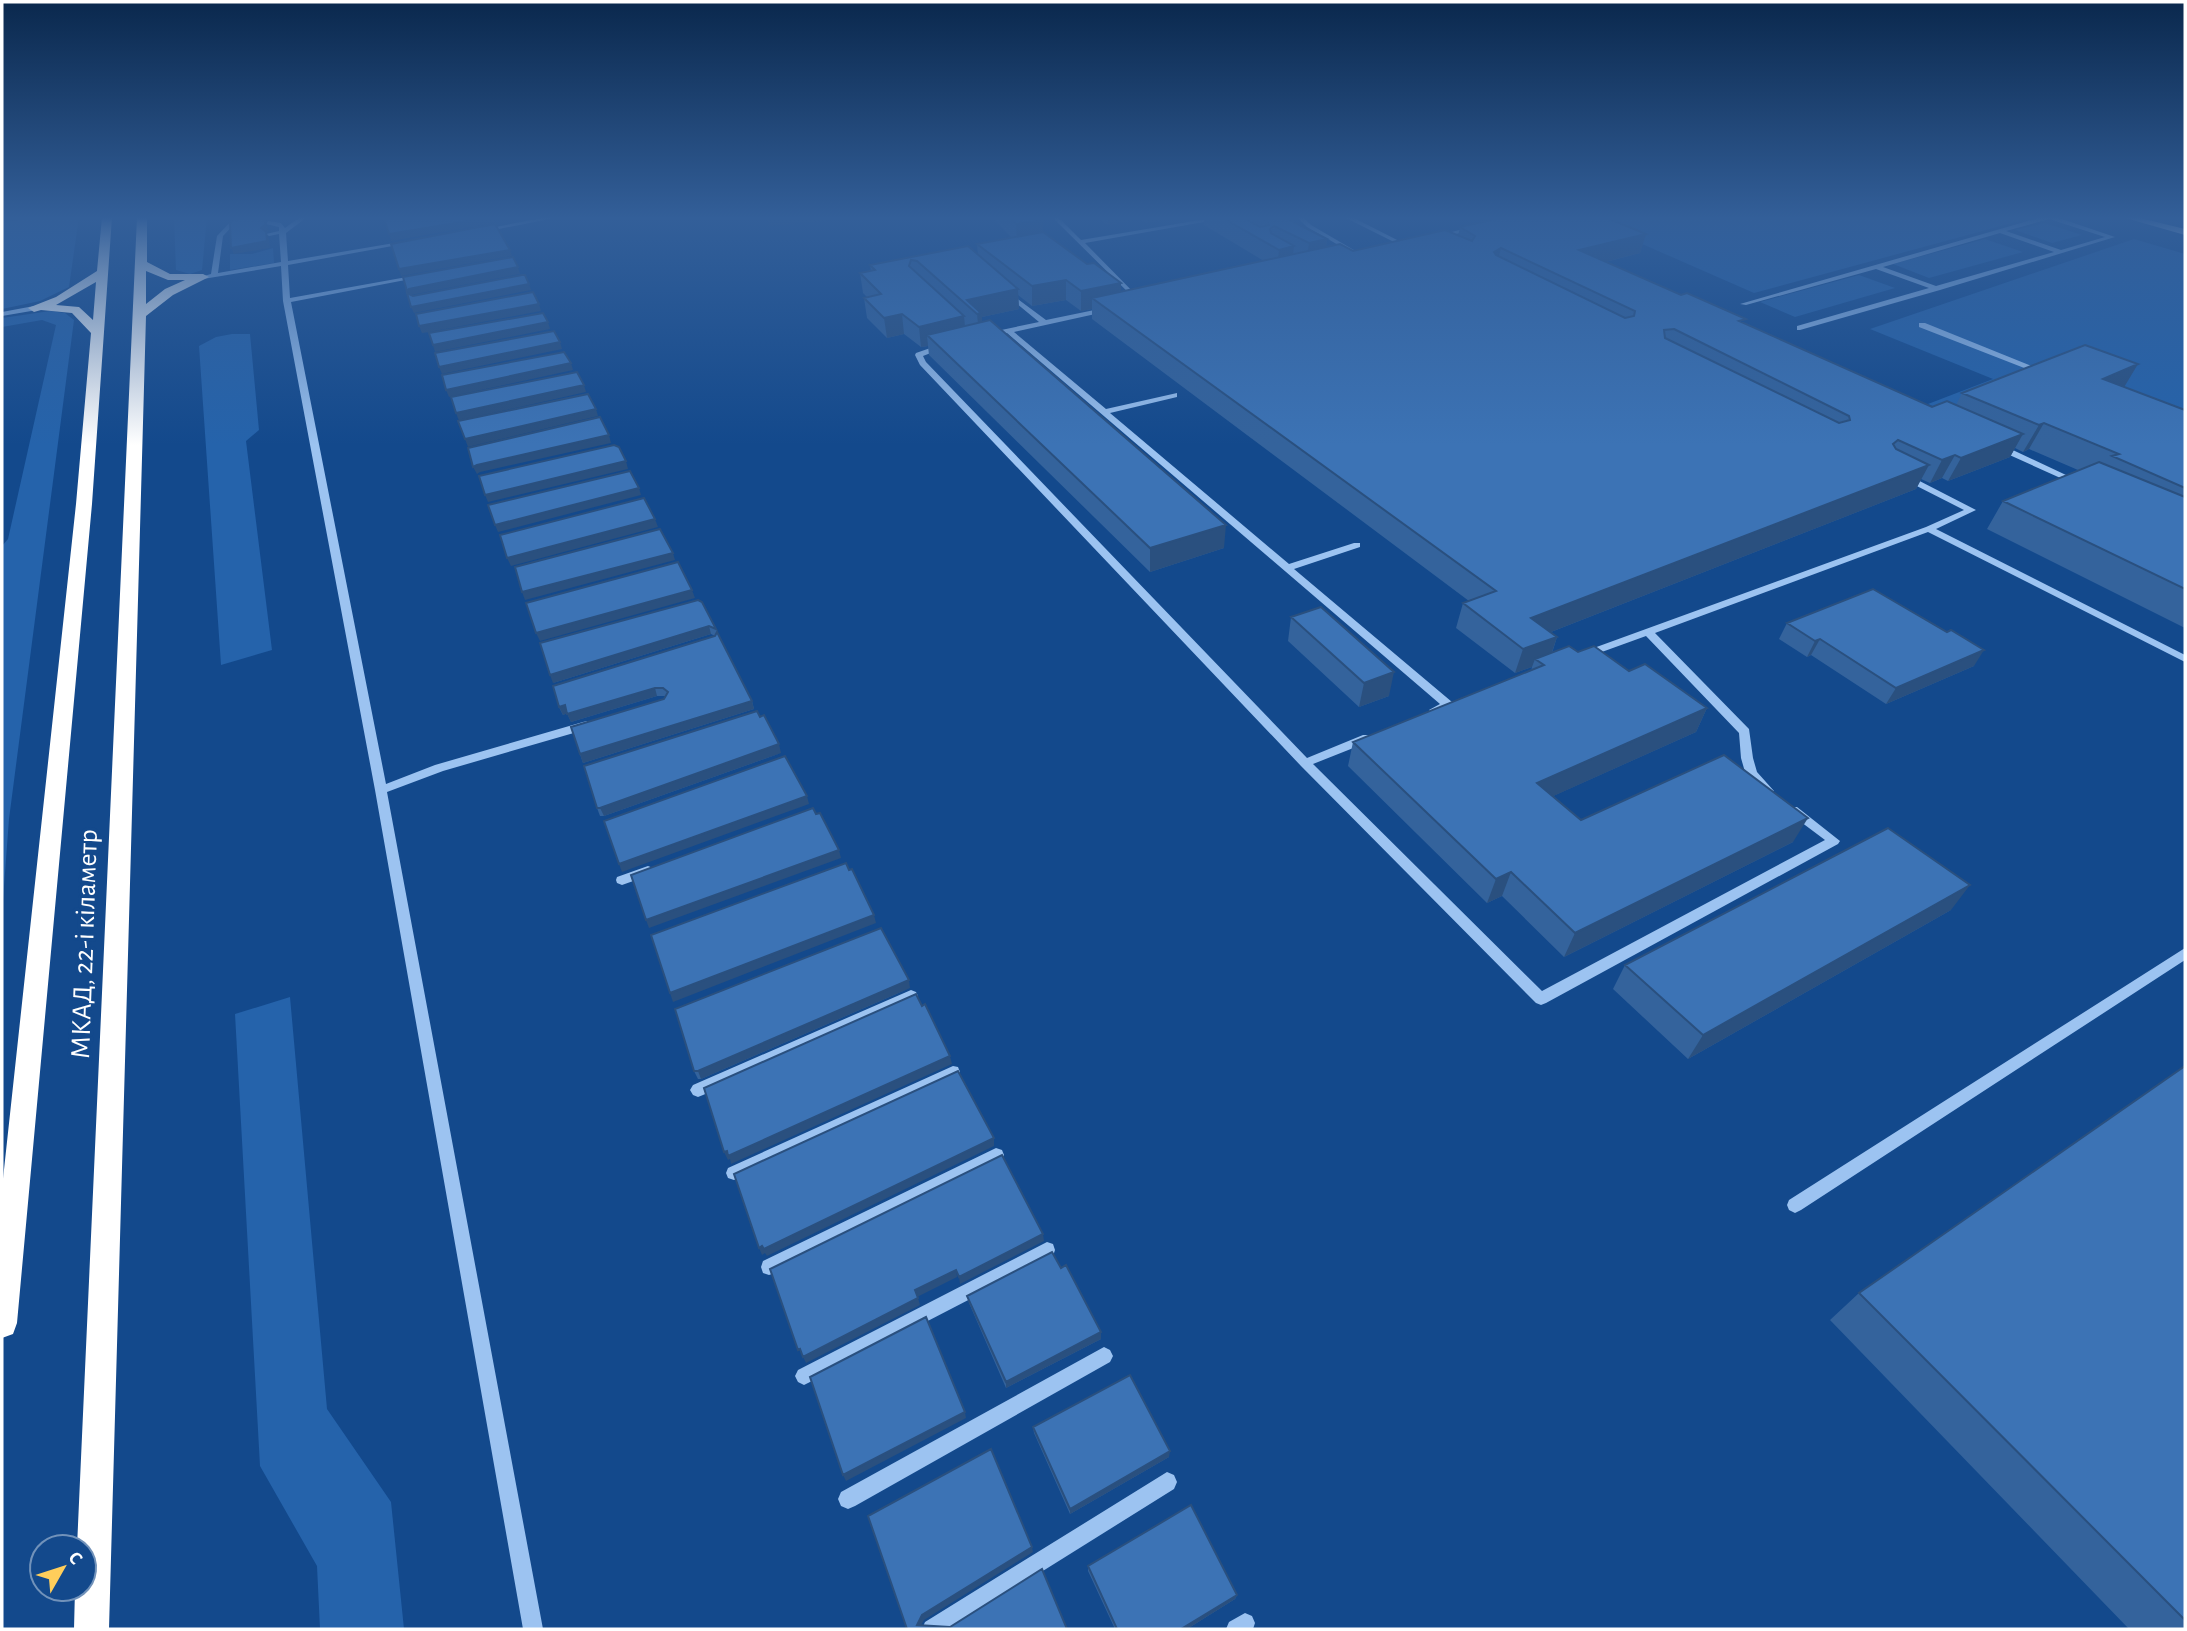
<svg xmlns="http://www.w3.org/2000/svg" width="2187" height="1631" font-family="'Alegreya Sans',sans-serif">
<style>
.green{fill:#2563ab}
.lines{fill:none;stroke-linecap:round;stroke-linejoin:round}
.minor{fill:#9cc3f1;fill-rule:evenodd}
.major{fill:#e5efff;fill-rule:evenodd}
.highway{fill:#fff;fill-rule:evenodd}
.wall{fill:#34639c}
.shaded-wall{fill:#2a507f}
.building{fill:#3c73b5;stroke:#2a507f;stroke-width:2;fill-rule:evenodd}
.labels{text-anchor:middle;stroke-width:7;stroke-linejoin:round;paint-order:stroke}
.street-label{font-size:28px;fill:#fff;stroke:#13498c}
</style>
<rect width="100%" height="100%" fill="#13498c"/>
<path class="green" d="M39,217H79L69,287L40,301L2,309V223Z
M174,217H207L202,270L190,274L176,270Z
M1597,217H2034L1754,293L1592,222Z
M2045,223L2082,235L2052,243L2015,230Z
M1985,239L2023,252L1929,278L1893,264Z
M2134,239L2185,254V516L1928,404L1993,379L1870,329Z
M273,248L274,263L230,270V254H252Z
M1859,275L1895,288L1795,317L1760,302Z
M50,311L65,313L74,320L9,819L2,913V546L8,539L56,325L42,320L2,327V318Z
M232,334H250L259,430L246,441L272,650L221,665L199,346L216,337Z
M290,997L327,1409L391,1502L404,1629H320L317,1566L260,1466L235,1014Z"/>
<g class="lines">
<path class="minor" d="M235,217H241L223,236L218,273L281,262L279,234L269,236L266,234L279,231V227L266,224L268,221L281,223L285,228L300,217H307L286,233L288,261L406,241L409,243L288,265L290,298L418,275L421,277L291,302L386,784L435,765L583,722L587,721L593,725L591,728L443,771L387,792L543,1629H523L375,790L283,301L281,266L203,279L200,277L211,274L217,236Z
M547,217H560L483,232L480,230Z
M1052,217H1058L1081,240L1218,217H1232L1085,243L1141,300L1143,301L1139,303Z
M1297,217H1303L1311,225L1359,253L1354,254L1307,227Z
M1344,217H1352L1405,244L1400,245Z
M2042,217H2056L2115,237L1940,290L1800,330H1797V326L1929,288L1876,269L1746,305L1740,304ZM2049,219L2105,237L2061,250L2006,231ZM2000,233L2054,252L1936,286L1883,267Z
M1475,226L1477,229L1435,239L1432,237Z
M1007,291L1046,320L1109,307V311L1014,332L1106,409L1177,393V397L1110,413L1289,564L1354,543H1360V547L1294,569L1452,702L1454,705C1449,710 1438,714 1431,713L1429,710L1440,704L1007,333L987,337V333L1039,322L1005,294L1004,293Z
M34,306H37V310L2,316V312Z
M1919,323H1925L2044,371L2032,374V371L1919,327Z
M939,345L946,347L923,356L926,362L1307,758L1363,735H1371L1373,738L1371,741L1313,764L1542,991L1825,840L1789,813L1787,810L1789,807H1797L1840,841L1838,844L1546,1003L1541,1005L1536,1003L1301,766L920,365L915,355L916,353Z
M1994,444H2000L2083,483L2076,485L1994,448Z
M1904,473L1976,510L1936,529L2185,655V662L1928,532L1655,633L1749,729L1753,758L1757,772L1774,791L1768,795L1757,788L1745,772L1741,758L1739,733L1646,636L1588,657L1584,658L1579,655L1580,653L1926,527L1964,510L1901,478V474Z
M648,866L653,868L654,871L653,874L622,885L617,883L616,880L617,877Z
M2185,948V960L1801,1210L1795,1213L1789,1210L1787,1205L1789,1200Z
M911,990L916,992L918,996L916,1000L703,1095L698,1097L693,1095L690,1090L693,1085Z
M953,1066L958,1067L960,1072L958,1077L740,1178L734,1180L728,1178L726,1173L728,1168Z
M996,1148L1002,1150L1004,1155L1002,1160L775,1273L769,1275L763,1273L761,1267L763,1261Z
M1047,1242L1053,1244L1055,1250L1053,1256L810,1382L804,1385L798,1382L795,1376L798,1370Z
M1104,1347L1110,1350L1113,1356L1110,1362L855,1506L848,1509L841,1506L838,1499L841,1492Z
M1167,1472L1174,1475L1177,1482L1174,1489L950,1629H922L925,1622Z
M1245,1613L1252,1616L1255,1623L1253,1629H1226L1229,1622Z"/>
<path class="major" d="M2122,217H2136L2185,229V235Z"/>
<path class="highway" d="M102,217H112L92,504L17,1323L13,1334L2,1338V1188L76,504L91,333L72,313L41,310L34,312L28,308L56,297L97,271ZM96,282L93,320L79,307L56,305Z
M137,217H147V262L170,274H203L209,277L173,295L146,316L109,1629H74L75,1589H84V1547H77ZM146,271L168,280H185L165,289L146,304Z"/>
</g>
<path class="wall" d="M991,217H1040L1043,232L1087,264L1121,283V292L1264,261L1204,225V217L1192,219L1189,217H1284L1327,239L1326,247L1353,251L1458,236L1460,227L1646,234L1640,253L1606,262L1932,407L1956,405L1962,393L2124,387L2185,410V628L1987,529L2003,501L2078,470L2029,449L2023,452L2015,448L2010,457L1948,481L1942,478L1930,483L1921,479L1916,489L1551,632L1557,637L1552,653L1578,652L1629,671L1707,708L1696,732L1553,796L1581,820L1793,842L1564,957L1502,896L1487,903L1348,766L1353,742L1531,671L1532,667L1515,673L1456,628L1463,603L1469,601L1092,319V309L1081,311L1066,300L1032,306L1018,295L1019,309L982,317V322L1224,548L1150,572L929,355L928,346L921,347L904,334L887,338L867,318L864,298L867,297L863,293L860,273L871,271L870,265L968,246L978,255L977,244L1012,238Z
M1095,217H1176L1147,223L1140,219L1108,225Z
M698,600L716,629L752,701L754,709L583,763L580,754L664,699L666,696H657L571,722L567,713L563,715L559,707L715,636L711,634L553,683Z
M1291,617L1389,696L1359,707L1288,641Z
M1787,623L1974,666L1886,704L1811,655L1807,657L1779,639Z
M781,753L604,816H600L597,808Z
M1951,910L1688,1059L1613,989L1625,965Z
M910,988L701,1079H698L694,1071Z
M2185,1066V1629H2129L1830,1320L1859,1293Z
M1061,1268L1101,1332V1339L1006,1388L969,1303L967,1296Z
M1033,1427L1169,1457L1070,1514L1034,1433Z
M1088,1566L1237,1595L1235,1599L1187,1629H1115L1088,1571Z"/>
<path class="shaded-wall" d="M492,217L494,223L391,241L389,234Z
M768,217H838L839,219L769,226Z
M1109,217H1140V219L1108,225Z
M1147,217H1176L1147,223Z
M1043,220V239L1017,243L1016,224Z
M266,224L269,231L266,232L269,239L270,248L234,254L231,248Z
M1646,234L1640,253L1573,270L1579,250Z
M1327,239L1325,257L1306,261L1309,243Z
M1294,246L1292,265L1277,268L1279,250Z
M1501,248L1496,268L1494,252Z
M510,250L512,256L401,276L399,269Z
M518,267L520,274L411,295L410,298L407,291L409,289Z
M1066,280V300L1032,306V286Z
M1121,283V303L1092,298V309L1081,311V291Z
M529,284L531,290L414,313L411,307Z
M1018,289L1019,309L982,317L983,333L979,334L977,314L967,300Z
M539,304L541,311L430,332L422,333L419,326Z
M902,314L904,334L887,338L884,318Z
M964,316L966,337L927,335L928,346L921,347L919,327Z
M548,322L550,329L435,352L433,345Z
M560,342L562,349L442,374L439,367Z
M571,363L573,370L449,397L446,390Z
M2138,364L2123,389L2103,379Z
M584,385L586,392L459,421L456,413Z
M596,409L598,416L468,447L465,439Z
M2044,423L2029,449L2023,452L2039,425Z
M2023,434L2010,457L1948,481L1961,458Z
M609,435L611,443L480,472L477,474L473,467L477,465Z
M1955,455L1942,478L1930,483L1942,460Z
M626,461L628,469L488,502L485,495Z
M1929,465L1916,489L1523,643L1531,618Z
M639,488L641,495L498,532L495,525Z
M655,519L658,527L511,566L507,558Z
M1226,525L1224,548L1150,572V548Z
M673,553L675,560L525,600L522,592Z
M692,590L695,598L540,641L536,633Z
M709,626L711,634L553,683L550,675Z
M1557,637L1549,661L1535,659L1532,667L1515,673L1523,649Z
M1820,639L1811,655L1807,657L1815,641Z
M1984,650L1974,666L1886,704L1896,688Z
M1394,672L1389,696L1359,707L1364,683Z
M655,688L657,696L571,722L567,714Z
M752,701L754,709L583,763L580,754Z
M565,705L568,713L563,715L559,707Z
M1707,708L1696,732L1529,807L1537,783Z
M779,744L781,753L604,816L600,808Z
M807,796L809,804L630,869L622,872L619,864Z
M1808,818L1793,842L1564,957L1575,933Z
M839,850L841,858L649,928L646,920Z
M1511,872L1502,896L1487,903L1496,879Z
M1970,885L1951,910L1688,1059L1703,1035Z
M874,915L876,923L673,1002L670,993Z
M909,980L910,988L701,1079L698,1071Z
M950,1056L952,1064L731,1164L730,1159L728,1160L724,1152Z
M994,1138V1146L767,1256L765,1253L762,1255L759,1248Z
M1043,1234L1044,1241L960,1284L959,1277Z
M956,1270L957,1277L917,1297L915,1290Z
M918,1298L920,1305L806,1363L803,1357Z
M1101,1332V1339L1006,1388V1382Z
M965,1412L966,1418L846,1481L843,1475Z
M1170,1451L1169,1457L1070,1514V1509Z
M1032,1547L1033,1552L924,1620L919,1629L917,1625L922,1615Z
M1237,1595L1235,1599L1187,1629H1181Z"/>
<path class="building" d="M254,217H262L266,224L261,228L266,232L267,241L231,248L230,223L233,220Z
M384,217H492L389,234Z
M1009,217H1040L1043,220L1016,224Z
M1221,217H1242L1260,227L1269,225L1268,222L1260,217H1284L1327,239L1309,243L1274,226L1270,229L1271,233L1294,246L1279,250Z
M1505,217H1605L1646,234L1579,250L1681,295L1687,293L1746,319L1739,321L1932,407L1947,401L2023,434L1961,458L1955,455L1942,460L1898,440L1893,444L1896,449L1929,465L1531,618L1557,637L1523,649L1463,603L1496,591L1092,298L1340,244L1353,251L1445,230L1472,241L1475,236L1460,227ZM1501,248L1635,311L1634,316L1625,318L1496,255L1494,252ZM1674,329L1849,416L1850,420L1839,423L1665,338L1664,330Z
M495,224L510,250L399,269L391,244Z
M1043,232L1087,264L1094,263L1121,283L1081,291L1066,280L1032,286L977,244Z
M968,246L1018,289L967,300L981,313L977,314L917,261L911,260L909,266L964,316L919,327L902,314L884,318L864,298L881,294L860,273L875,270L870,265Z
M513,257L518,267L409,289L407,291L403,277Z
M522,275H525L529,284L411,307L407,293L413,296Z
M533,292L539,304L419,326L416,314Z
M543,313L548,322L433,345L429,333Z
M990,320L1226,525L1150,548L927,335Z
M554,331L560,342L439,367L435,353Z
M2085,345L2138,364L2103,379L2185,410V488L2112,456L2119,454L2044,423L2039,425L1962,393Z
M564,352L571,363L446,390L442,375Z
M577,372L584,385L456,413L451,397Z
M588,394L596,409L465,439L458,421Z
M600,417L609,435L477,465L473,467L468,448Z
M614,445L619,447L626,461L485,495L479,476Z
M2099,462L2185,497V589L2003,501Z
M630,471L639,488L495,525L488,505Z
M644,498L655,519L507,558L500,535Z
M660,529L673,553L522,592L515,567Z
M678,562L692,590L536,633L526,603Z
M1873,589L1947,632L1951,630L1984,650L1896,688L1820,639L1815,641L1787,623Z
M698,600L702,602L716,629L709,626L550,675L540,643Z
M1321,607L1394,672L1364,683L1291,617Z
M717,632L752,701L580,754L571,727L664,699L668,692L663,688H655L567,714L565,705L559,707L553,686L715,636Z
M1569,646L1578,652L1594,646L1629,671L1645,664L1707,708L1537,783L1581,820L1724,755L1808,818L1575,933L1511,872L1496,879L1353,742L1544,665L1535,659Z
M757,711L760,717L764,715L779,744L600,808H597L584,766Z
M785,756L807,796L619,864L604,821Z
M813,808L816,814L820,813L839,850L646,920L631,875Z
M1888,828L1970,885L1703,1035L1625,965Z
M846,863L849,870L852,869L874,915L670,993L651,935Z
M881,928L909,980L698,1071H694L675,1009Z
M916,994L922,1006L925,1004L950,1056L728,1156L727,1151L724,1152L704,1088Z
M2185,1066V1620L1859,1293Z
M958,1071L994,1138L764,1249L762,1246L759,1248L734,1174Z
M1002,1155L1043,1234L959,1277L956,1270L915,1290L918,1298L803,1357L800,1349L798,1350L770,1269Z
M1052,1252L1061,1268L1066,1265L1101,1332L1006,1382L967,1296Z
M926,1317L965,1412L843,1475L810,1377Z
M1130,1375L1170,1451L1070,1509L1033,1427Z
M991,1449L1032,1547L922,1615L917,1625L950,1627L1042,1569L1067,1629H907L868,1516Z
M1191,1505L1237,1595L1181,1629H1117L1088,1566Z"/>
<linearGradient id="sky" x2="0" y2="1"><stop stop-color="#0a284d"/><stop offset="0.49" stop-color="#335f99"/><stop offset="1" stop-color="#335f99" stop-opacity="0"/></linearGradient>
<rect width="2187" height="445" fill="url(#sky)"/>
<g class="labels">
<g class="street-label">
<text transform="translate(83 944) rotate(-88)" y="10">МКАД, 22-і кіламетр</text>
</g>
</g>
<rect width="2187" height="1631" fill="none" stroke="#ffffff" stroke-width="7"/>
<g transform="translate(63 1568) rotate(51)"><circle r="33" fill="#13498c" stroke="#7192ba" stroke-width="2"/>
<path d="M0-5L12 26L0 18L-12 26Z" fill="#ffce5b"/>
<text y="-10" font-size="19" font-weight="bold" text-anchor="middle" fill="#ffffff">С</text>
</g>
</svg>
